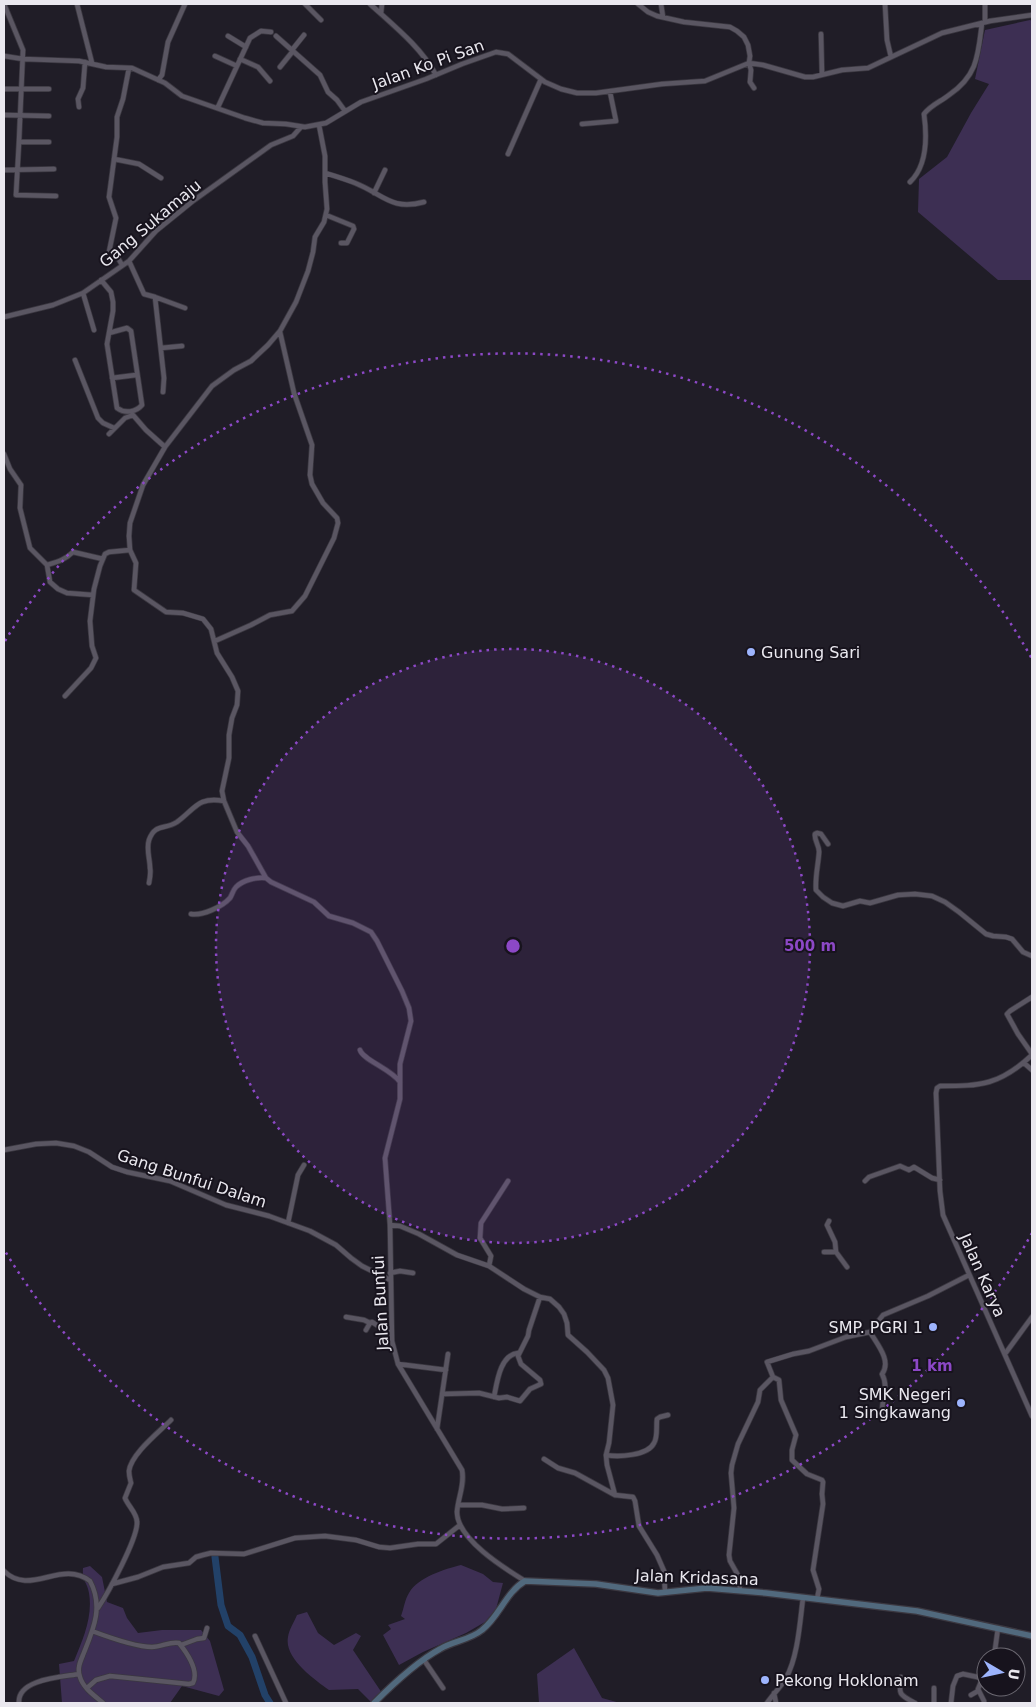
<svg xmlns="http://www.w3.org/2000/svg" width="1036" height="1707" font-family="'DejaVu Sans',sans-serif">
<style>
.green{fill:#3d2f53}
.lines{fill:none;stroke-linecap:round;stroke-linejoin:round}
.river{stroke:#224168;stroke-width:7}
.street-casing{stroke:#3b3841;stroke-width:6}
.secondary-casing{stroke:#3b3841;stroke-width:8}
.street{stroke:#5a5662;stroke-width:4.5}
.secondary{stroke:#51697d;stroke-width:5.5}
.ring{fill:none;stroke:#8c48c6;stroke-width:2.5;stroke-dasharray:2.5 5}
.poi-dot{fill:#9db4fd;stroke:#17131d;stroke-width:2}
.labels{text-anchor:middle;stroke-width:4;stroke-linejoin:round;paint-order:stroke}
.street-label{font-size:16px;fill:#eae8ef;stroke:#17131d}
.poi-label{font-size:16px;fill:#eae8ef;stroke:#17131d;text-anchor:start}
.centre{fill:#8c48c6;stroke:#17131d;stroke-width:2.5}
.ring-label{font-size:15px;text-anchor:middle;font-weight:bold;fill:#8c48c6;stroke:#17131d;stroke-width:4;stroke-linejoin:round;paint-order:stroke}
</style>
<rect width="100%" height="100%" fill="#201d27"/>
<path class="green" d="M1030,20L1032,21V280H998L918,212L919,179L947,157L971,113L989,84L975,79L985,30Z
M461,1565L483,1574L493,1582L503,1583L496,1609L485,1622L466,1633L423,1652L399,1665L383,1635L391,1629L388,1625L405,1619L401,1616C404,1608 405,1599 409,1593C418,1577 445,1569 461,1565Z
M90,1566L102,1577L107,1602L123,1608L127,1618L138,1633L162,1630H201L210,1641L224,1690L219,1696L182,1686L170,1703H62L59,1664L74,1661C83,1639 93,1617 89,1593C87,1581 82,1582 83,1568Z
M307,1612L318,1633L334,1645L356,1633L361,1636L353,1650L382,1693L372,1703L358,1689L329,1690C314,1679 284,1658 288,1637C289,1630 294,1622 297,1615Z
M574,1648L602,1698L620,1703H539L537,1674Z"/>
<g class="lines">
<path class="river" d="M215,1557L221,1605L228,1626L240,1635L252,1657L265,1695L270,1703"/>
<defs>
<path id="street" d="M4,4L23,50L19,142
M77,4L92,63
M305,4L321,20
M370,4C393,25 421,47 436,75
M638,4L648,12L657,16L684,22L730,27L737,31L744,37L748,45L750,56L749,63L751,70L750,82L754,88
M661,4L663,17
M885,4L887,40L891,57
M381,13L382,4
M985,22V4
M821,34L822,74
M228,36L246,47
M276,36L320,75L328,92L337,100L345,111
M292,50L304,35
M4,56L23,59L79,61L106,67L132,68L165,83L182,96L245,118L263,123L286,124L305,127L326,123L361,102L426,79L462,64L496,52L508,54L545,82L561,89L577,93H596L662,84L705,81L749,63L763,65L805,77H813L842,70L868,68L942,33L990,21L1032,15
M215,56L237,66
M240,59L258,67L270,81
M280,67L293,51
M158,80L162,75L168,42L185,4
M4,89H49
M79,107L78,99L83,88L85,62
M218,107L250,38L261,31L271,32
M4,115L49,116
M582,124L616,121L610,92
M319,125L325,156V182L327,209L324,222L315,237L313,252L308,271L296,302L280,331L268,345L251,361L234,370L212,386L165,447L143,485L130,523L129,536L130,550L136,563L134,590L166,612L183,613L203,619L211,629L217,653L232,677L238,691L237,705L232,718L229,735V758L222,791L224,801L237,832L248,846L266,878L271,882L314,902L329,916L353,923L371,932L377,941L402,991L409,1008L411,1021L400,1064V1099L385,1158L390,1225L392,1341L398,1364L462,1470C465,1485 458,1497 457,1512C457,1539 504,1568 525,1581
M49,142H19L16,195L56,196
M508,154L541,79
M114,159L139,164L161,178
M4,170L54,169
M325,173C335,176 345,179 355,183C383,194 391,211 424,202
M910,182C927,166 927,136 924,114C931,105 940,102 949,95C978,75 978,55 982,23
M374,193L385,170
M326,215L353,226L354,229L347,243H341
M129,261L144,294L155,297L164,378L163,392
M122,265L118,258L111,255L109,252L116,218L109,197L117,137V117L123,99L129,68
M101,280L111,292L113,302V311L107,344L117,408C125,414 136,412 142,405L131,331L127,328L109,333
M83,293L94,330
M155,297L185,308
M4,317L53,305L83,293L129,261L156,231L193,201L271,145L293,136L301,127
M161,348L182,346
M75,360L98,418L103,423L114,428
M112,378L136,375
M109,434L125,418L133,415L146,430L165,447
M4,454L10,469L21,485L20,508L30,548L47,565L50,582L58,589L67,593L93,595
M47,565C57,562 65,560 73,552L103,559
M215,641L251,625L270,615L292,611L305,596L334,538L338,523L337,518L323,503L312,484L310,475L312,445L294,393L280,332
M65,696L91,668L96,658L92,646L90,621L94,589L100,566L105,554L109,552L130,550
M828,844L821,834L817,833L815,834C814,841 820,846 819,853C818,866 815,877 816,890L823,897L832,903L843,906L860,901L870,903L898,895L915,894L932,896L945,902L959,912L986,934L993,936L1006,937L1012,939L1023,952L1032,956
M149,883C150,878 151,873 150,868C150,859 146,849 149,840C155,823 165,830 177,822C195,809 198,796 224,801
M191,914C202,916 222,907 230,898C232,895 233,890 236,887C243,880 256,877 266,878
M1032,997L1010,1011L1007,1014L1018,1034L1032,1054
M360,1050C363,1060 391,1069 400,1082
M1032,1055C1000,1085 981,1086 940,1086L937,1088L936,1093L940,1191L943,1215L1032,1416
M1024,1063L1032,1070
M4,1150L36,1144L56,1143L74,1146L89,1152L112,1167L127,1172L170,1181L226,1205L269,1216L310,1231L336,1245L351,1258L362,1266L390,1280
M865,1181L869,1177L900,1166L909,1170L914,1167L932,1178L940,1180
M829,1221L827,1225L835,1242L836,1252L847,1267
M288,1223L298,1175L304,1165
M390,1225L400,1226L419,1234L457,1255L489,1266L524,1289L540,1297L550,1299L559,1307L564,1314L567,1323L568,1335L587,1352L604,1370L608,1378L613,1405L609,1443L606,1455L607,1465L615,1495L633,1497L635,1501L639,1526L657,1555L664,1571L665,1592
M824,1252H836
M489,1266L491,1256L480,1238L481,1223L508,1181
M390,1273L400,1271L413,1273
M346,1317L364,1320L370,1323
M366,1330L370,1323L372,1322L391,1334
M870,1332C877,1344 892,1361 882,1374C889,1387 882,1398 882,1412
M1005,1354L1032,1317
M398,1364L446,1370
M773,1377L779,1380L781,1400L796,1435L792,1450V1460L807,1474L822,1480L823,1482L822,1494L823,1504L813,1570L819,1589L817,1599
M442,1394L479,1393L499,1398L507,1397L520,1401L530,1389L541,1384L540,1380L521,1364L518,1356L528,1336L529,1330L540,1297
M494,1397C497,1382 500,1355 518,1353
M437,1429L448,1354
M606,1455C618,1457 648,1456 654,1443C658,1437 656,1426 657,1419L660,1417L668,1415
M544,1459L558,1468L575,1473L615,1495
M458,1505H482L502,1509L524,1508
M4,1571C30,1597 61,1559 90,1581C104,1607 93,1630 83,1655C80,1662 77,1669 80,1677C83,1688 95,1696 103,1703
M112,1584L138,1577L163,1567L189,1563L196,1557L203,1555L211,1553L244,1554L295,1538L325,1536L356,1540L379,1547L390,1548L418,1544H436L460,1525
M740,1591L739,1577L730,1561L729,1555L734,1508L731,1473L732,1465L738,1444L758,1402L760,1390L773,1377L767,1362L793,1354L809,1351L846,1337L870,1332L883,1315L928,1296L969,1275
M98,1608C108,1593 138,1538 137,1522C137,1513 128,1506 125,1498L131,1483C130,1479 129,1476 129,1471C131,1454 159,1432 171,1420
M255,1636L286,1703
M181,1645L197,1639L204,1638L207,1628
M994,1657L998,1628
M424,1660L443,1688
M901,1677C898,1695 900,1695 915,1703
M87,1688L96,1680L110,1676L189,1684L193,1683C199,1671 187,1653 179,1643C170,1641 162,1647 152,1647C136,1647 108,1637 92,1631
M774,1693L776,1703
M971,1695L978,1691
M984,1701L978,1689L986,1670
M19,1703C17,1679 62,1677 79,1674
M767,1703C773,1694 781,1687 786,1678C798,1657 800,1621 803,1598
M934,1703V1688
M951,1703L953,1686L957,1676L963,1674L982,1678"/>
<path id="secondary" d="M374,1703C393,1684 416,1662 440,1649C453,1641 470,1640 482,1630C499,1617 506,1592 525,1581L596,1584L658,1593L707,1588L766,1593L917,1611L1032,1636"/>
</defs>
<use href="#street" class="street-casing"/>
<use href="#secondary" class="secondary-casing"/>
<use href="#street" class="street"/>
<use href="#secondary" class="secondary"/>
</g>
<circle cx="513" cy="946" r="297" fill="#8c48c6" fill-opacity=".12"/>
<g class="ring">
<circle cx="513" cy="946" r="297"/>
<path d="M1032 1233A593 593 0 0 1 5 1251M5 641A593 593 0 0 1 1032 659"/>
</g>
<g class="poi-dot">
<circle cx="751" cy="652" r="5"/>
<circle cx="933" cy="1327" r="5"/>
<circle cx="961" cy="1403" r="5"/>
<circle cx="765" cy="1680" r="5"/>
</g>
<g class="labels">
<g class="street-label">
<text transform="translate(428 64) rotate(-20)" y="6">Jalan Ko Pi San</text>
<text transform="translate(150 223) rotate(-40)" y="6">Gang Sukamaju</text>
<text transform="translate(192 1178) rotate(18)" y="6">Gang Bunfui Dalam</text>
<text transform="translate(983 1275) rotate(66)" y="6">Jalan Karya</text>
<text transform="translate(380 1303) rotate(-93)" y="6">Jalan Bunfui</text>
<text transform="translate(697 1577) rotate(2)" y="6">Jalan Kridasana</text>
</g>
<g class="poi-label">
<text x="761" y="658">Gunung Sari</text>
<text x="923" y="1333" text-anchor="end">SMP. PGRI 1</text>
<text x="951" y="1400" text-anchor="end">SMK Negeri<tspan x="951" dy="18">1 Singkawang</tspan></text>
<text x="775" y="1686">Pekong Hoklonam</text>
</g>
</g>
<circle cx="513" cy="946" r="8" class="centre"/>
<g class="ring-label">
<text x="810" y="951">500 m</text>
<text x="932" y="1371">1 km</text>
</g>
<rect width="1036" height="1707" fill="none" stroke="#eae8ef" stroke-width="10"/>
<g transform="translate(1001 1672) rotate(99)"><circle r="24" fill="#17131d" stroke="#6b6871"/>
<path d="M0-4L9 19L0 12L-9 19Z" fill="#9db4fd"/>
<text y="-8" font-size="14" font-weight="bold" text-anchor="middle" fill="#eae8ef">U</text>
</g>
</svg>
